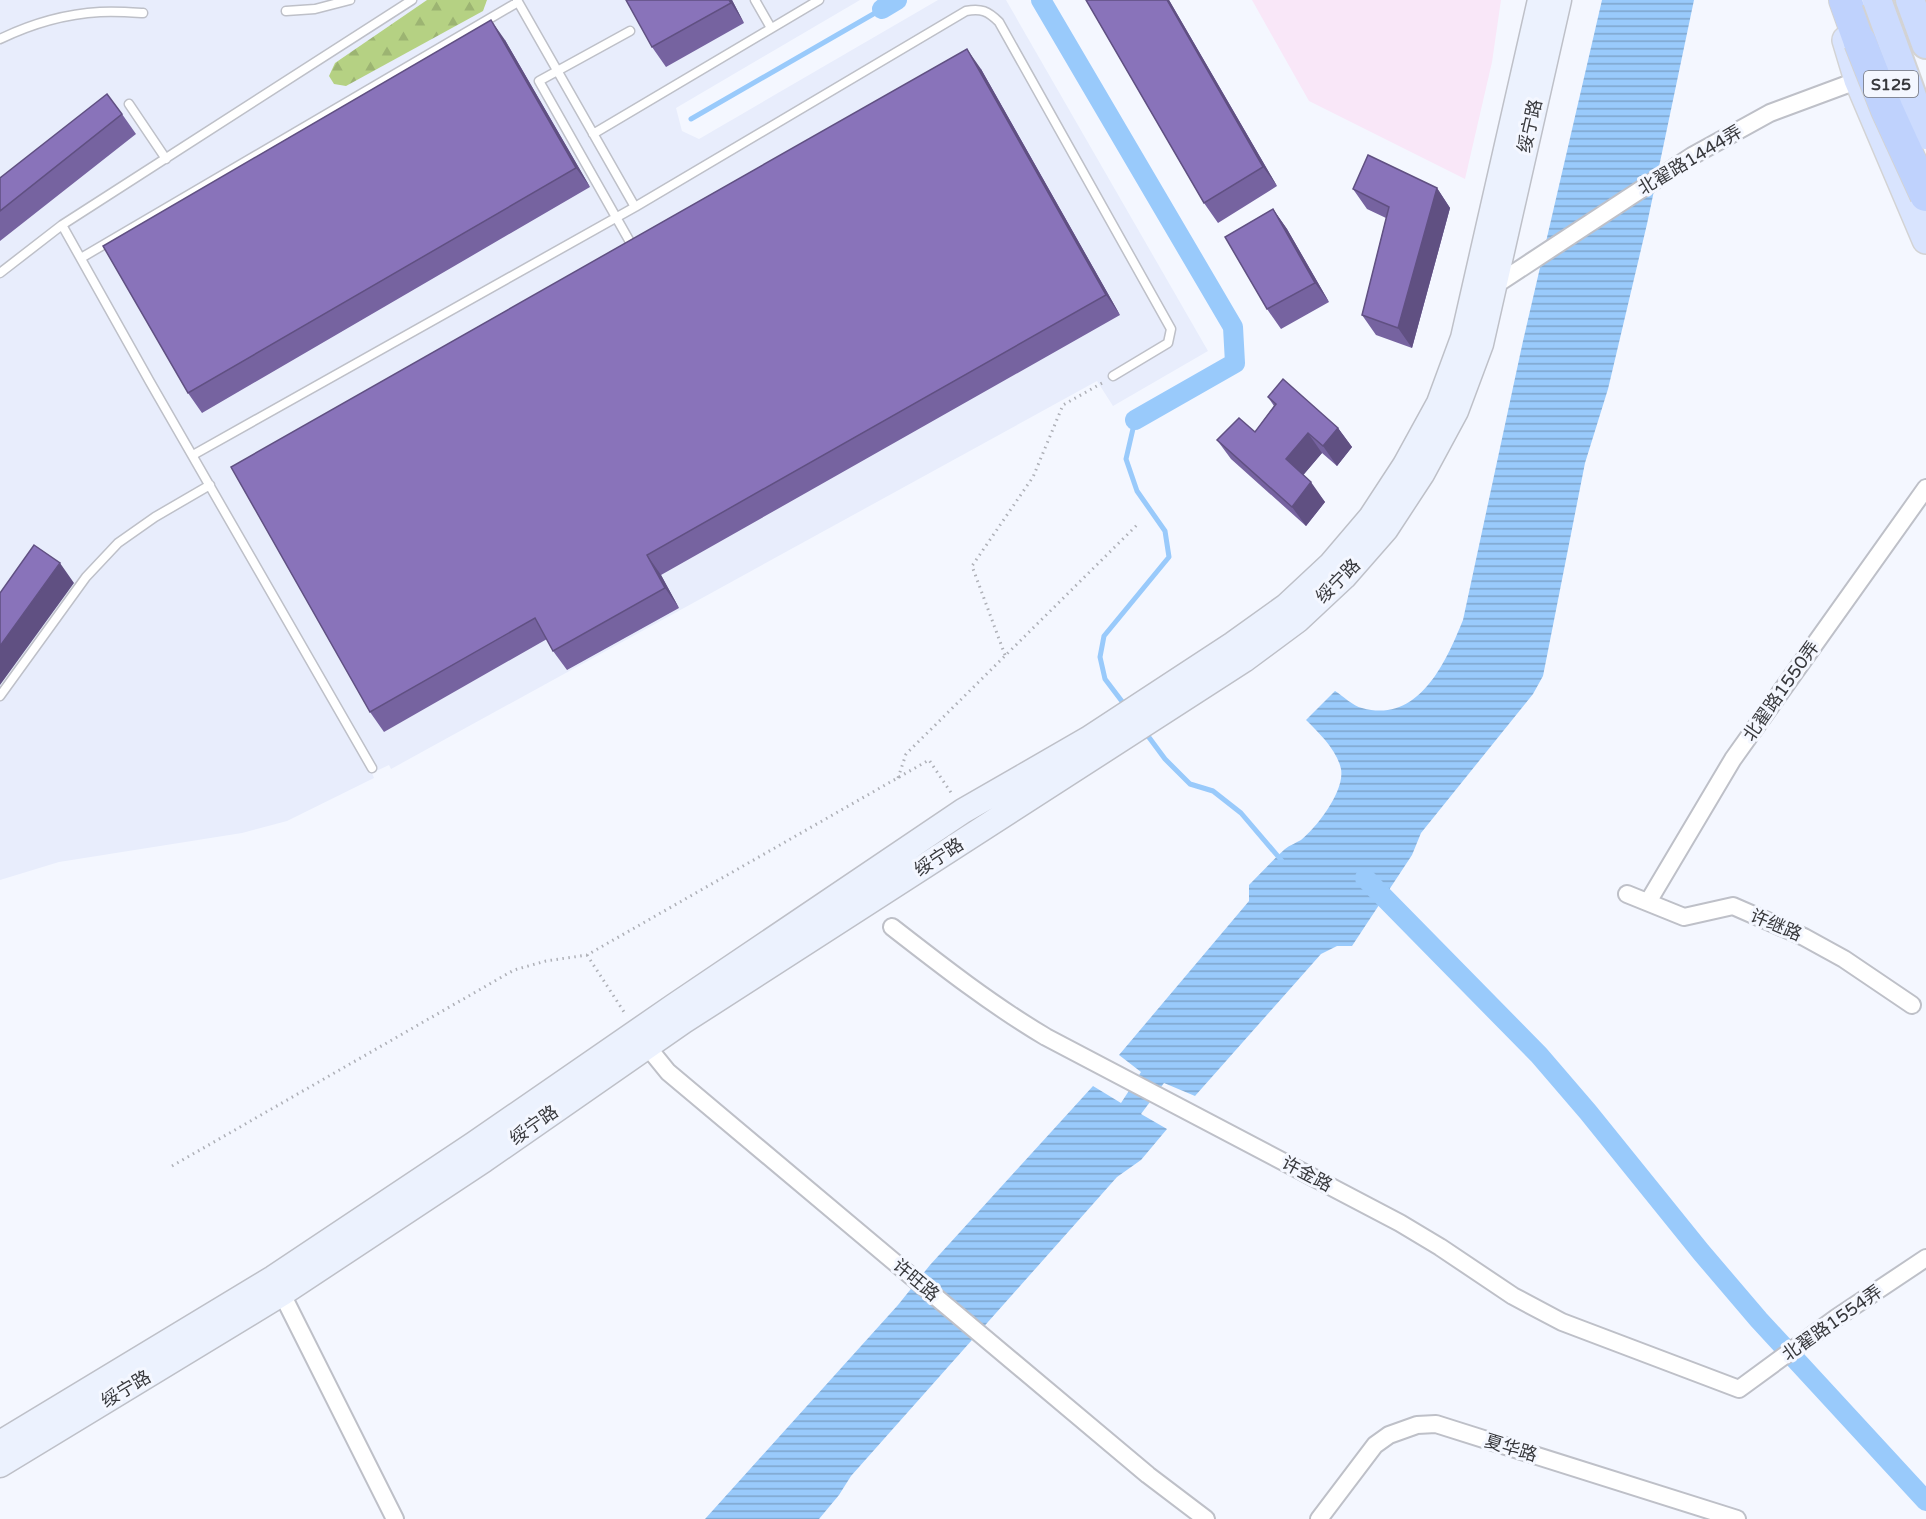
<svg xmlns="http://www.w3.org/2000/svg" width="1926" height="1519" font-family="'Varela Round','Noto Sans SC',sans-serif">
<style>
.industrial{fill:#f9e7f8}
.built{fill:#e8edfc}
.forest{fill:url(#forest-firs)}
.water{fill:url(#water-rules)}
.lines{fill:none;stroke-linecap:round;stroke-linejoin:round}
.stream{stroke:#99cafb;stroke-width:5}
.canal{stroke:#99cafb;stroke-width:20}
.service-casing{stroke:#bec0c8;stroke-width:11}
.minor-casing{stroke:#bec0c8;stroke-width:20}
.secondary-casing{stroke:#bec0c8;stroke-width:27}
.primary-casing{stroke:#d3d3d4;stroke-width:30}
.trunk-casing{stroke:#d3d3d4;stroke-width:32}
.motorway-casing{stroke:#d3d3d4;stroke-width:34}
.path{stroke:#aeb0b7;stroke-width:3;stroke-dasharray:1.5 4.5;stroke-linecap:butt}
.service{stroke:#fff;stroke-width:8}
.minor{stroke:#fff;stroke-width:16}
.secondary{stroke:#ecf2fe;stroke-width:24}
.primary{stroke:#d9e4fe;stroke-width:27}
.trunk{stroke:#ccdbfe;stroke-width:28}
.motorway{stroke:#bfd2fd;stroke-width:32}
.trunk-bridge-casing{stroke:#d3d3d4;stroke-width:32;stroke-linecap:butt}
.motorway-bridge-casing{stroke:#d3d3d4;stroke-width:34;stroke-linecap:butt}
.trunk-bridge{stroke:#ccdbfe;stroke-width:28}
.motorway-bridge{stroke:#bfd2fd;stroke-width:32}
.wall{fill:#7663a0}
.shaded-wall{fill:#605082}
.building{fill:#8973ba;stroke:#605082;stroke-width:1.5}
.labels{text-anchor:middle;stroke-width:6;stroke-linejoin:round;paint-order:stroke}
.shield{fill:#f4f7ff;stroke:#707277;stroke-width:1.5}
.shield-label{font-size:16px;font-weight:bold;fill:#38393d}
.street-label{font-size:18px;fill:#38393d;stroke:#f4f7ff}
</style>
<defs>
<pattern id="forest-firs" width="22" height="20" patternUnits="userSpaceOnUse" patternTransform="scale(1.5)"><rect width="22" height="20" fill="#b5d183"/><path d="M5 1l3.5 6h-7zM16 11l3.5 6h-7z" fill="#9cb472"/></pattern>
<pattern id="water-rules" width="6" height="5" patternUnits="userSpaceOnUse" patternTransform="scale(1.5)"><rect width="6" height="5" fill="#99cafb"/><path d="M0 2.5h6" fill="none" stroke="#7ea5cc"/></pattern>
</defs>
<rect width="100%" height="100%" fill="#f4f7ff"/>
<path class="industrial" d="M1252,0H1501L1492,62L1465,179L1309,101Z"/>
<path class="built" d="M0,0H860L676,108L682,131L699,139L938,0H1006L1208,351L1113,406L1097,381L391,769L389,765L372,773L374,778L287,821L242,833L59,862L0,880Z"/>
<path class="forest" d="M427,0H487L483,11L346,86L334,84L329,76L335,63Z"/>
<path class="water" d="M1602,0H1694L1647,224L1608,389L1585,463L1543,676L1533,694L1421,833L1412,855L1352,946H1337L1321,954L1195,1096L1164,1083L1141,1114L1167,1129L1141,1160L1117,1177L851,1476L839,1495L819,1519H705L898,1305L930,1265L1093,1086L1121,1103L1141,1072L1119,1055L1249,901V885C1261,873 1273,860 1285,849C1290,845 1296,843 1301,840C1317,827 1345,791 1341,769C1337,750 1319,733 1306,720L1335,691C1343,696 1353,706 1362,708C1419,724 1446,662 1463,620L1523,341Z"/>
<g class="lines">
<path class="stream" d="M691,119L882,9L888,0
M1127,708L1105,679L1100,657L1104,636L1169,557L1165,531L1137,491L1126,459L1135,420
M1145,732L1165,759L1190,784L1213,791L1241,813L1282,861"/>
<path class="canal" d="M1041,0L1233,327L1235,363L1135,420
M882,9L897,0
M1365,878L1539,1055L1588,1112L1701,1252L1759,1320L1926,1501"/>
<defs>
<path id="service" d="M517,0L635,207
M755,0L771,28
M286,11L315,9L350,0
M630,31L539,81L634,249
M0,39C31,24 65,14 100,12C114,11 128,12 143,13
M129,104L166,159
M593,134L819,0
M62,225L150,382L372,768
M81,258L518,2
M0,273L62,225L412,0
M193,455L635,207L966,11C981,8 988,11 999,22L1171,329L1168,343L1113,376
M0,696L86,577L118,543L155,517L210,485"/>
<path id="minor" d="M1491,288L1692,156L1770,113L1867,77
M1627,894L1684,917L1733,906L1804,937L1844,959L1912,1005
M1648,902L1733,759L1926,488
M892,927C942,966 992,1005 1046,1037L1400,1223L1440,1247L1513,1296L1562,1322L1739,1389L1836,1318L1926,1258
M642,1040L668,1072L1148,1475L1206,1519
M277,1284L395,1519
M1319,1519L1375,1445L1389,1435L1417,1425L1436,1424L1737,1519"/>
<path id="secondary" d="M0,1443L273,1278L474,1144L674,1006L963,811L1088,739L1233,644L1286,606L1331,564L1371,517L1405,465L1439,403L1463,338L1540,0
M0,1465L283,1293L484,1160L684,1021L1244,660L1298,620L1344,577L1386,529L1422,474L1456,411L1481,344L1559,0"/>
<path id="primary" d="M1862,0L1882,59
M1846,40L1858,80L1926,240"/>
<path id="trunk" d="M1910,0L1926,44"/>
<path id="motorway" d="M1845,0L1860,42"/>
</defs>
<use href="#service" class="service-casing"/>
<use href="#minor" class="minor-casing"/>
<use href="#secondary" class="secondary-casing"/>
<use href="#primary" class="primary-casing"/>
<use href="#trunk" class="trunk-casing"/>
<use href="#motorway" class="motorway-casing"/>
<path class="path" d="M1005,655L972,566L1033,477L1063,405L1104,382
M898,778L906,754L1138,524
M587,955L626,1015
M172,1166L514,970L546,961L587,955L929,760L952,794"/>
<use href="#service" class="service"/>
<use href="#minor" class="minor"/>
<use href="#secondary" class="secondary"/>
<use href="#primary" class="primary"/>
<use href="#trunk" class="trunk"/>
<use href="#motorway" class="motorway"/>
<defs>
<path id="trunk-bridge" d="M1877,0L1926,135"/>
<path id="motorway-bridge" d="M1860,42L1887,110L1926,195"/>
</defs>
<use href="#trunk-bridge" class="trunk-bridge-casing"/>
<use href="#motorway-bridge" class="motorway-bridge-casing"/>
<use href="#trunk-bridge" class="trunk-bridge"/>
<use href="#motorway-bridge" class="motorway-bridge"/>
</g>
<path class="wall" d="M732,0L744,23L666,67L652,47Z
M1086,0H1169L1277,186L1218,223L1204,203Z
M505,40L590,187L202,413L188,393Z
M981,69L1120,315L661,575L679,608L567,670L553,651L547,639L384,732L370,712Z
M122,114L136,134L0,241V178Z
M1437,188L1450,208L1412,348L1376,335L1362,315L1386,218L1367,209L1353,189Z
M1273,209L1287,229L1329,302L1281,329L1267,309Z
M1268,397L1338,428L1352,447L1337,466L1322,453L1303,475L1325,502L1306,526L1231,459L1217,440L1255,432L1274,406Z"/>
<path class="shaded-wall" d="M729,0H732L744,23Z
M1167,0H1169L1277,186L1263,167Z
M491,20L505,40L590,187L576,168Z
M967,49L981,69L1120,315L1106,295Z
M1437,188L1450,208L1412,348L1398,328Z
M1273,209L1287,229L1329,302L1315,283Z
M1338,428L1352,447L1337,466L1323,446Z
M1308,433L1322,453L1300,479L1286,459Z
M1311,482L1325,502L1306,526L1292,507Z
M647,555L661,575L679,608L665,588Z
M60,563L74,583L0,685V646Z"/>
<path class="building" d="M626,0H729L731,3L652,47Z
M1086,0H1167L1263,167L1204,203Z
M491,20L576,168L188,393L103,246Z
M967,49L1106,295L647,555L665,588L553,651L535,618L370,712L231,467Z
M107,94L122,114L0,211V178Z
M1368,155L1437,188L1398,328L1362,315L1389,207L1353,189Z
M1273,209L1315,283L1267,309L1225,237Z
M1283,379L1338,428L1323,446L1308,433L1286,459L1311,482L1292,507L1217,440L1239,418L1255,432L1276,404L1268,397Z
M34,545L60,563L0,646V593Z"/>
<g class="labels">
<rect class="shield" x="1864" y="71" width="54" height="26" rx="4.5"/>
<g class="shield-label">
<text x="1891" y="90">S125</text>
</g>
<g class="street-label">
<text transform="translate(1530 126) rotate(-77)" y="6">绥宁路</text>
<text transform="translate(1690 160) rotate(-31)" y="6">北翟路1444弄</text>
<text transform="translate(1338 581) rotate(-45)" y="6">绥宁路</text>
<text transform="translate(1781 691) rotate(-55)" y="6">北翟路1550弄</text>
<text transform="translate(939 857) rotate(-33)" y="6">绥宁路</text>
<text transform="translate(1776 925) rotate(23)" y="6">许继路</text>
<text transform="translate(534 1125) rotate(-35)" y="6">绥宁路</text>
<text transform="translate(1307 1174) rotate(28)" y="6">许金路</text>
<text transform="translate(916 1280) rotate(40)" y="6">许旺路</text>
<text transform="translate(1832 1323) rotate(-35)" y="6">北翟路1554弄</text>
<text transform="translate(126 1389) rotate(-31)" y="6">绥宁路</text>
<text transform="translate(1511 1448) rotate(17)" y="6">夏华路</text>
</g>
</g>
</svg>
